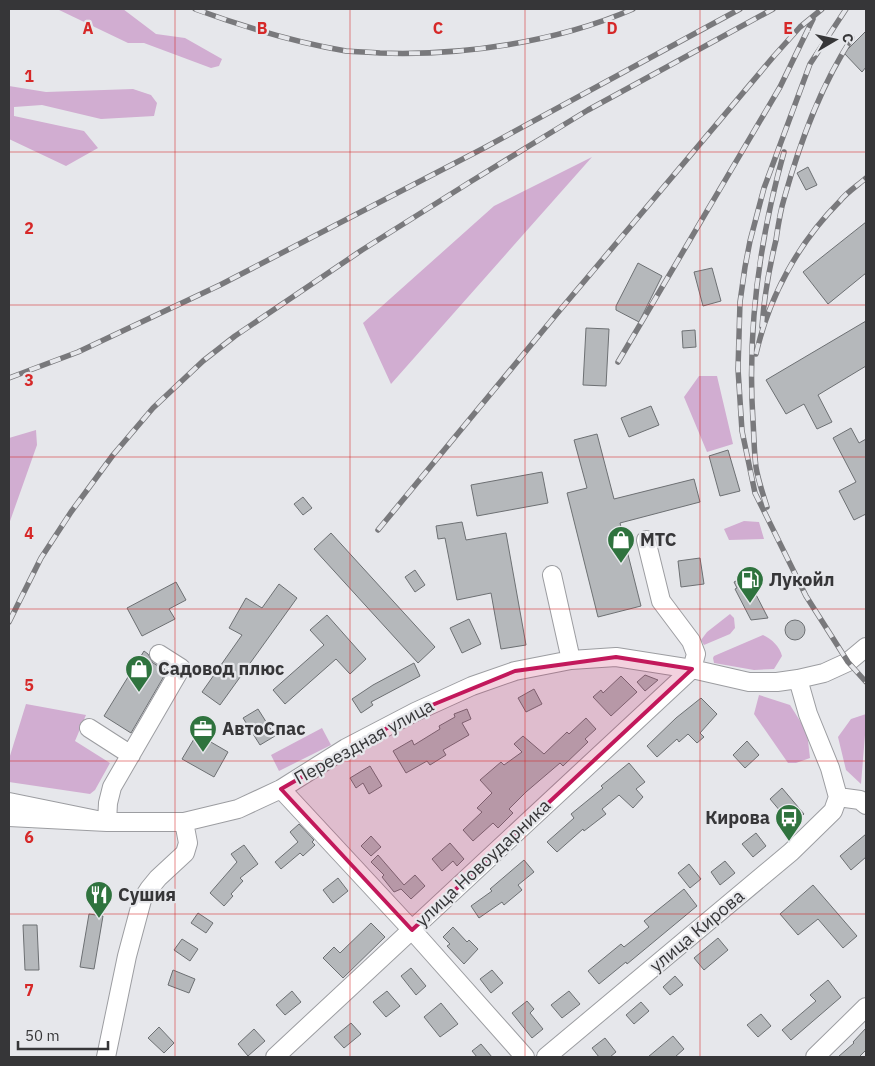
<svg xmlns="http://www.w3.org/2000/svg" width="875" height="1066" font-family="'IBM Plex Sans',sans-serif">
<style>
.green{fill:#d1add1}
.building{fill:#b5b8bb;stroke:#6d7073}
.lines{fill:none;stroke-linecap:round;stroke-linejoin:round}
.minor-casing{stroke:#9c9da1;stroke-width:20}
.minor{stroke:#fff;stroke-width:18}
.rail-casing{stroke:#79797c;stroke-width:5.5}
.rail{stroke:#e6e7eb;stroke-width:4;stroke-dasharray:11;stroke-linecap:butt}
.marked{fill:#c2185b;fill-opacity:0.2;stroke:#c2185b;stroke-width:4;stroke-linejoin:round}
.grid{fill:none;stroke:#d62828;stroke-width:1;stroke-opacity:0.55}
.labels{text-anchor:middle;stroke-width:4.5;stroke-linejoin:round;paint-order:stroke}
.poi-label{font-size:18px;font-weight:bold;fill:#363638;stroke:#e6e7eb;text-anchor:start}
.street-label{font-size:18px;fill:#363638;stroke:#e6e7eb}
.grid-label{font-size:16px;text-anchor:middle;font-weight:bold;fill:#d62828;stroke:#e6e7eb;stroke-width:4.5;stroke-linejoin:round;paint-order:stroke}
</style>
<rect width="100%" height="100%" fill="#e6e7eb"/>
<path class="green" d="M57,9H123L156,34L185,38L222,59L219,66L211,68L144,43H128Z
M9,86L46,92L133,89L151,95L157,103L154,116L101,119L42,105L14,107V116L84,131L98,148L66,166L9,139Z
M592,157L391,384L363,323L494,206Z
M699,376H717L733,444L707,452L684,397Z
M36,430L37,445L9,524V438Z
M744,521L759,522L764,539L729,540L724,529Z
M730,614L734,618L735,628L730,634L704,645L701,640L707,632Z
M763,635C772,639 780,647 782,656L774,669L754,670L714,663L713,658L714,656Z
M759,695L790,705L807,732L810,758L796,763H788L754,714Z
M26,704L86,715L75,741L110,763L95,790L90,794L9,782V759Z
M866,714V723L861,784L846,770L838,737L851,719Z
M322,728L331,745L279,771L271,755Z"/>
<path class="building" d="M866,31V67L862,72L844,53Z
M808,167L817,185L806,190L797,173Z
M866,222V273L828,304L803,272Z
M638,263L662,276L639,322L616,310V306Z
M712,268L721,301L703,306L694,272Z
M866,321V366L818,395L832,422L817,429L804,404L786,414L766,380Z
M586,328L609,329L606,386L583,385Z
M695,330L696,347L683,348L682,331Z
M651,406L659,425L629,437L621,418Z
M851,428L859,443L866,439V514L854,520L839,491L856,482L833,438Z
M597,434L614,499L694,479L700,502L620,523L641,606L598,617L567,493L587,488L574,440Z
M728,450L740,491L720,496L709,456Z
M542,472L548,503L477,516L471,485Z
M303,497L312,508L303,515L294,504Z
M462,522L466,540L506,533L526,645L501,649L491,593L457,600L445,538L438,539L436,526Z
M331,533L435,647L418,663L314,549Z
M700,558L704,584L681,587L678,561Z
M415,570L425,585L415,592L405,577Z
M744,577L746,580L748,579L768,618L751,620L735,589L737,588L734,582Z
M176,582L186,600L169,609L175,619L142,636L127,608Z
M279,584L297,598L220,705L202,692L242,635L229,628L246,598L262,608Z
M327,615L366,659L350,674L336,659L285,704L273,690L324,645L310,630Z
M469,619L481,644L462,653L450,628Z
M785 630a10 10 0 1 1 20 0a10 10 0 1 1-20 0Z
M144,651L148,654L153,663L167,671L131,733L104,716Z
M414,663L420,676L371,702L373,705L361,713L352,699L373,685Z
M645,675L658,680L645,691L637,682Z
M621,676L637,692L611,716L593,697L601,690L603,693Z
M534,689L542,704L526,712L518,698Z
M701,698L717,714L700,733L704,737L697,743L688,734L679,742L677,739L657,757L647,746L676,718Z
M258,709L275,736L260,745L243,718Z
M467,709L471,719L462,723L469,735L443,750L446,755L430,765L427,761L406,773L393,751L412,740L414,745L440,729L439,726L455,717L454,714Z
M586,718L596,729L585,739L588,742L563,766L560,763L526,792L509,809L513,813L498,828L493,823L473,841L463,830L482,812L477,808L492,793L480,780L501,762L504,765L522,752L514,744L523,736L544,754L567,732L569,734Z
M197,734L228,752L214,777L182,759Z
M747,741L759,755L745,768L733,755Z
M629,763L645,782L636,789L643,797L633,808L619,795L602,809L606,814L584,831L583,829L557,852L547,842L574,818L571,814L603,788L601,786Z
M370,766L382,786L369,794L363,783L356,788L350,778Z
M782,788L804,814L792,825L770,799Z
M299,824L314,840L312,842L315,845L303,856L300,853L281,869L275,862L298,842L290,832Z
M756,833L766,846L753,857L742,844Z
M866,834V857L851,870L840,856Z
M371,836L381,847L371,856L361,846Z
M450,843L464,859L457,866L453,861L442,871L432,859Z
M244,845L258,864L240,878L243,881L231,894L233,896L224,906L210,893L237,862L231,854Z
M378,855L404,885L415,875L425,886L411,899L401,889L394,892L382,877L384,875L371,862Z
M524,860L534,872L518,885L522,890L504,905L502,902L479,918L471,906L492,891L490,889Z
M725,861L735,873L720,885L711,872Z
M689,864L701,879L690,888L678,873Z
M338,878L348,891L333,903L323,890Z
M813,885L857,936L843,948L818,919L798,935L780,914Z
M684,889L697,906L627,964L626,962L599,984L588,971L621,944L624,947L649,927L644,921Z
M198,913L213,923L206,933L191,923Z
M89,914L103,916L94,969L80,967Z
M371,923L385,937L343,978L323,958L334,947L340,953Z
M23,925H37L39,970H25Z
M453,927L467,942L469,940L478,949L464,964L447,946L450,944L443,937Z
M718,938L728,950L704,970L694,958Z
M182,939L198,949L190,961L174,950Z
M411,968L426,986L416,995L401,976Z
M173,970L195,979L189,993L168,985Z
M492,970L503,983L491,993L480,979Z
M675,976L683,985L670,995L663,987Z
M828,980L841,997L791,1040L782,1030L816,1001L810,995Z
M292,991L301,1002L285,1015L276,1005Z
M387,991L400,1006L386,1017L373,1002Z
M569,991L580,1004L562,1018L551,1005Z
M527,1001L534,1009L530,1013L543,1029L532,1038L512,1013Z
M641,1002L649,1011L634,1024L626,1015Z
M441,1003L458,1024L440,1037L424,1017Z
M761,1014L771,1026L758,1037L747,1025Z
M351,1023L361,1034L344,1048L334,1037Z
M159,1027L174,1043L164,1053L148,1038Z
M866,1028V1050L859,1057H838L854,1043L853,1042Z
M254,1029L265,1041L248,1056L238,1044Z
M673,1036L684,1049L675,1057H648Z
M605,1038L616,1052L610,1057H599L592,1048Z
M481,1044L492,1057H477L472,1051Z"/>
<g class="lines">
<defs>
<path id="minor" d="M552,575L571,660
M159,654L181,668L112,787L108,803L107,822H184L238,809L281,789L346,748L415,712L472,686L515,671L571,660L616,657L692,669L749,682H777L798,679L824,673L848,662L866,647
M798,679L808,714L830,768L838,797
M89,728L131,755
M281,789L412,930L525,1057
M838,797L860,800L866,805
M9,802L107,822L9,817
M106,1057L127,956L142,900L149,889L158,878L185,853L188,843L184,822
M275,1057L692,669L696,654L691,641L661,601L646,540
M546,1057L791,852L833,811L838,797
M815,1057L866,1007"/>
</defs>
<use href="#minor" class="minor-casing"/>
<use href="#minor" class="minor"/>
<defs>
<path id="rail" d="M195,9C244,27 294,42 346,51C357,52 368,52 380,53C463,56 557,42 633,9
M846,9L810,64L764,188L750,241L745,267L740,302L738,369L742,431L755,493L806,596L848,662L866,682
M762,327C764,297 769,269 776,240C778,226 780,212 784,199C800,142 820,87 852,38
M756,354C769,297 798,243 840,201C847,192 857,186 866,178
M618,362L780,87L813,19
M9,378L78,352L220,285L484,148L740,9
M767,507C763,494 758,480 756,467C754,452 754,436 753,421C747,329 759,241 784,152
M378,530L555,316L774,56L800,27L822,9
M9,622L41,558L71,512L113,455L153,408L203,361L235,336L362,250L470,182L588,110L773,9"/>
</defs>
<use href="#rail" class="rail-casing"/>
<use href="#rail" class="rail"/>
</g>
<path class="marked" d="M616,657L692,669L412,930L281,789L415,712L515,671Z"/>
<path class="grid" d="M175,9V1057M350,9V1057M525,9V1057M700,9V1057M9,152H866M9,305H866M9,457H866M9,609H866M9,761H866M9,914H866"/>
<defs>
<symbol id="shop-pin" viewBox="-11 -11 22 30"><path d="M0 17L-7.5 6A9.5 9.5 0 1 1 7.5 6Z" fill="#2f733e" stroke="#e6e7eb"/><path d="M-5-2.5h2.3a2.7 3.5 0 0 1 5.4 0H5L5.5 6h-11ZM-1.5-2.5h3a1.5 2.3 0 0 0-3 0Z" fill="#fff"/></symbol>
<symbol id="fuel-pin" viewBox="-11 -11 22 30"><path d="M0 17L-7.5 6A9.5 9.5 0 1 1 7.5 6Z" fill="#2f733e" stroke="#e6e7eb"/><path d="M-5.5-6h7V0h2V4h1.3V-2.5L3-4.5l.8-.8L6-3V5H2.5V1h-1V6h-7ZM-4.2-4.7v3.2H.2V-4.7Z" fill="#fff"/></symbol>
<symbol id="office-pin" viewBox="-11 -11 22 30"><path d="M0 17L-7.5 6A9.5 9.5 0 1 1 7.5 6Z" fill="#2f733e" stroke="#e6e7eb"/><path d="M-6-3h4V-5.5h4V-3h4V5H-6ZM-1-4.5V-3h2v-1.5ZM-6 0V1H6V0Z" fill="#fff"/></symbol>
<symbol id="bus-pin" viewBox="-11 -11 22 30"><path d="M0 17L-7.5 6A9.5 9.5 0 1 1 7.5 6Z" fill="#2f733e" stroke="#e6e7eb"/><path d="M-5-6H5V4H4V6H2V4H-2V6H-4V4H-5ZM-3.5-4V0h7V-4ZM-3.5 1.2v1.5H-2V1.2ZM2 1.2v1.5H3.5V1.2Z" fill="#fff"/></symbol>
<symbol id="restaurant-pin" viewBox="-11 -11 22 30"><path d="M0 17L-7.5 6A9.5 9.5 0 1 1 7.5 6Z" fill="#2f733e" stroke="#e6e7eb"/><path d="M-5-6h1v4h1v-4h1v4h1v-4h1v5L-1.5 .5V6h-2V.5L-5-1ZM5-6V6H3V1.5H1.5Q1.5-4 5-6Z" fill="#fff"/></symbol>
</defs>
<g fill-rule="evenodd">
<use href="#shop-pin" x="605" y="524" width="32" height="43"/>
<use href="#fuel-pin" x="734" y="564" width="32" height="43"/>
<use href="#shop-pin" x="123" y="653" width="32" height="43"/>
<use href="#office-pin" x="187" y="713" width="32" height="43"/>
<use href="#bus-pin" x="773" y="802" width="32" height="43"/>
<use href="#restaurant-pin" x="83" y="879" width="32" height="43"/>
</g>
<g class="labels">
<g class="poi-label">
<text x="640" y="546">МТС</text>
<text x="769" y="586">Лукойл</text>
<text x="158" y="675">Садовод плюс</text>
<text x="222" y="735">АвтоСпас</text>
<text x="770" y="824" text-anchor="end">Кирова</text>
<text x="118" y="901">Сушия</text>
</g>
<g class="street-label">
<text transform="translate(364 742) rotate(-29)" y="6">Переездная улица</text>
<text transform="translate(483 863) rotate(-43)" y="6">улица Новоударника</text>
<text transform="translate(697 931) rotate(-40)" y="6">улица Кирова</text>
</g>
</g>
<g class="grid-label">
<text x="88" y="34">A</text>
<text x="262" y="34">B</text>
<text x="438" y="34">C</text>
<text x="612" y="34">D</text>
<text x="788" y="34">E</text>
<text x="29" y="82">1</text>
<text x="29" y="234">2</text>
<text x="29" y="386">3</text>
<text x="29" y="539">4</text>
<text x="29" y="691">5</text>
<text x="29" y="843">6</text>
<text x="29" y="996">7</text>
</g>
<rect width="875" height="1066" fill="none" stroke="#363638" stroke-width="20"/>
<g transform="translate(835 40) rotate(81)" stroke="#e6e7eb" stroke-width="4" paint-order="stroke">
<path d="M0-4L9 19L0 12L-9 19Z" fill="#363638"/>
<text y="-8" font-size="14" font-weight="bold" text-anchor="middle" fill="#363638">С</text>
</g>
<path d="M18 1041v8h90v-8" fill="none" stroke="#363638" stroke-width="2.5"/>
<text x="25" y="1041" font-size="15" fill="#363638" stroke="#e6e7eb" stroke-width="4" paint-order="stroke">50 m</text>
</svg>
